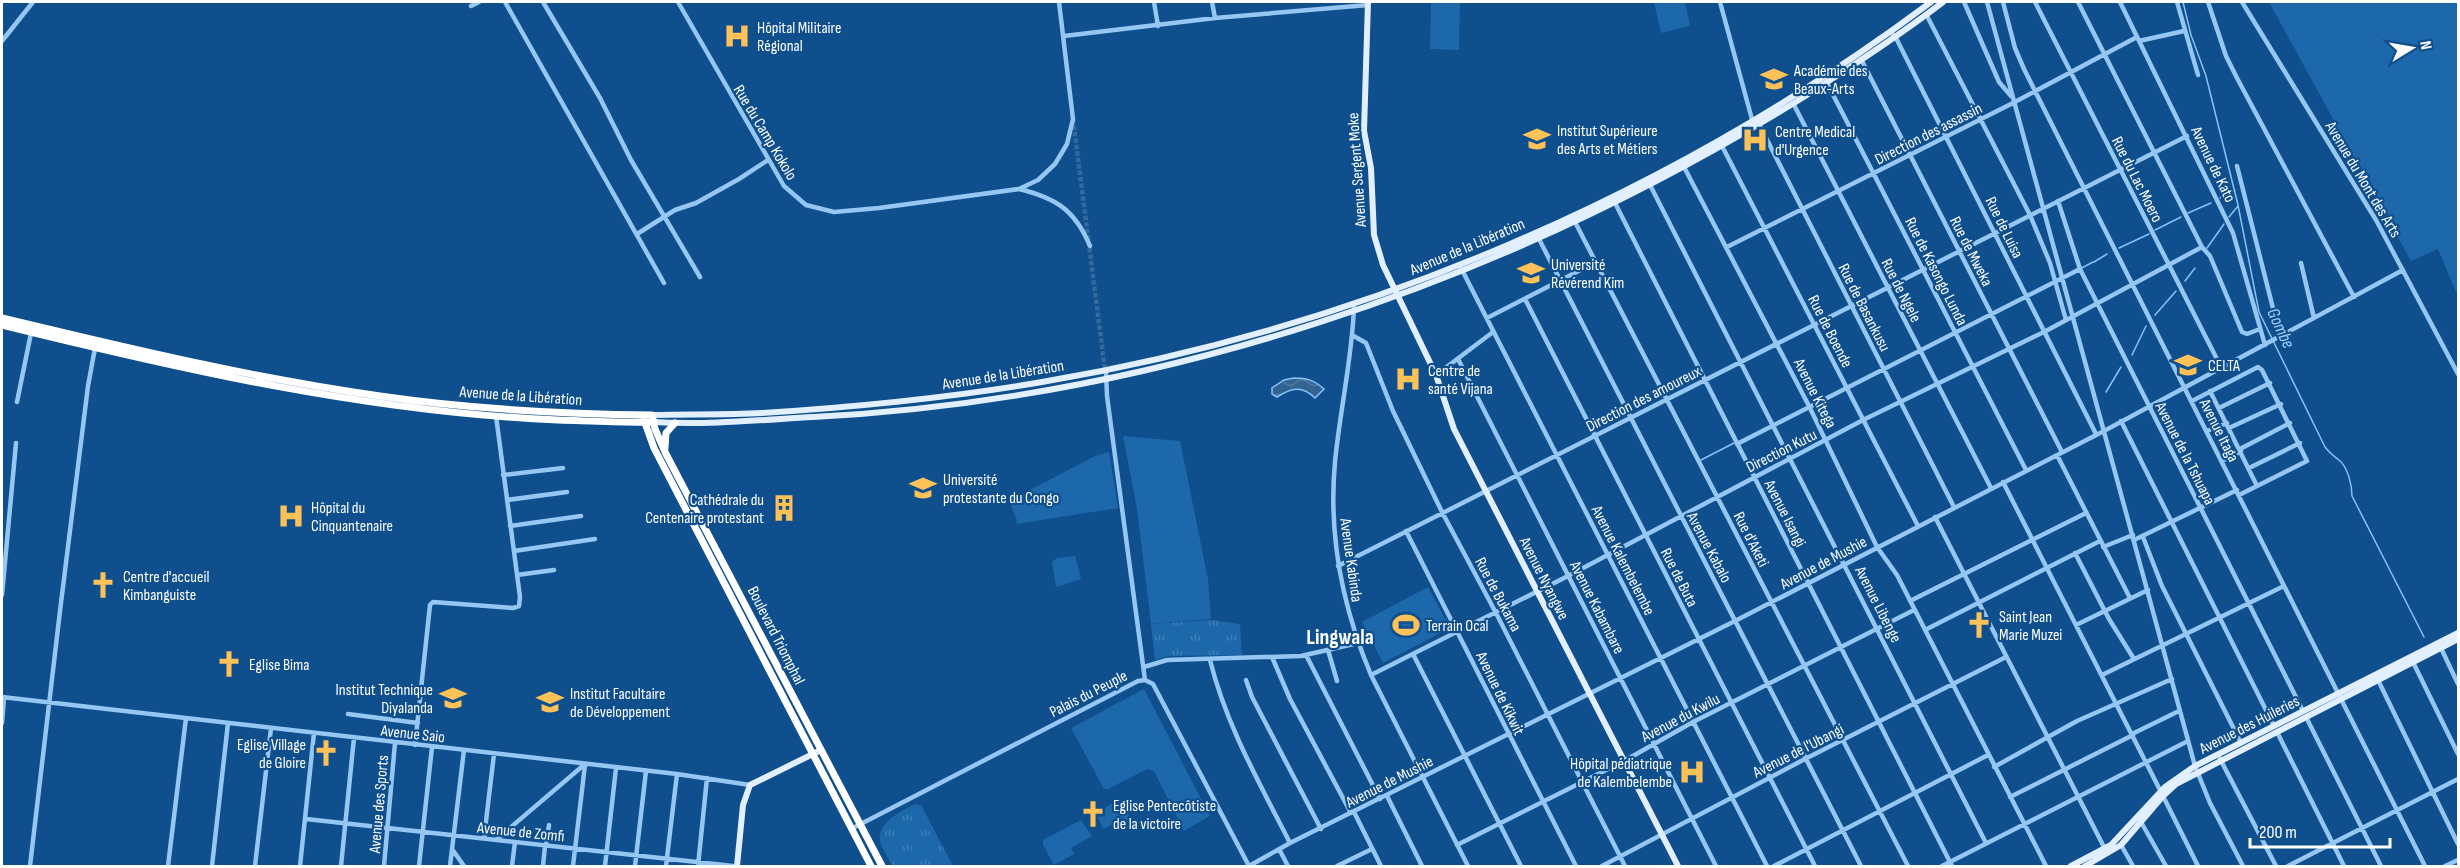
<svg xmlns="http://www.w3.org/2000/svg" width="2460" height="868" font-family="'Sofia Sans Condensed',sans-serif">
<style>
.grass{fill:#1d68ab}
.park{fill:url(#park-tufts)}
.water{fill:url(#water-waves);stroke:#87c3f7;stroke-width:1.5}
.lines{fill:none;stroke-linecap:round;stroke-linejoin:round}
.stream{stroke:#87c3f7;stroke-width:1.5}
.minor-tunnel{stroke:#33699e;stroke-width:4.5;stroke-dasharray:4.5 2;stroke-linecap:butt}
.minor{stroke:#96c7f3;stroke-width:4.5}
.major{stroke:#e2efff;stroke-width:6}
.highway{stroke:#fff;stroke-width:7}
.labels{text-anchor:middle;stroke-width:4.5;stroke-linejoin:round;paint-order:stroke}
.poi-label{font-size:16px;fill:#fff;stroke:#0f4f8d;text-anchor:start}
.street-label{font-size:16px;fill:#fff;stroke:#0f4f8d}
.water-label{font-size:18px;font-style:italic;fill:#a1d1fa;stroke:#0f4f8d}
.district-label{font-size:22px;font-weight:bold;fill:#fff;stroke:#0f4f8d}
</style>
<defs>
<pattern id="park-tufts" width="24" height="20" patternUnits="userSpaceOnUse" patternTransform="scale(1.5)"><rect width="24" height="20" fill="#1d68ab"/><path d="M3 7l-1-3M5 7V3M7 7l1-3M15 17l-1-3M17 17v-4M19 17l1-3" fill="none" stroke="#3f7fb8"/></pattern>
<pattern id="water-waves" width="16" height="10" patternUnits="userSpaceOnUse" patternTransform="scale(1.5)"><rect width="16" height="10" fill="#336491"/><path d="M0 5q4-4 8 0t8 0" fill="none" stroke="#527ba2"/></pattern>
</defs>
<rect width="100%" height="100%" fill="#0f4f8d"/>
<path class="grass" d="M1431,2H1460L1459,50L1430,49Z
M1654,2H1685L1690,26L1661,33Z
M2269,2H2458V297L2438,249L2411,261Z
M1123,436L1180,441L1208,579L1211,619L1151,624L1137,509Z
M1109,452L1118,508L1016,524L1017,520L1009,501L1095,456Z
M1075,556L1081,579L1056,587L1052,562L1057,558Z
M1428,587L1450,628L1383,663L1362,622Z
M1144,689L1210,816L1184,831L1154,771L1147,769L1108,789H1104L1071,728Z
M1119,799L1122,800L1131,820L1126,824L1123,819L1103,829L1098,817L1099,812Z
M1081,820L1092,836L1071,848L1074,854L1054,865L1043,845V840Z"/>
<path class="park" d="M1211,620L1240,624L1242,655L1168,656L1155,660L1151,624Z
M916,804L921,805L953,866H893C889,859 881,848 880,840C877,823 903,809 916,804Z"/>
<path class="water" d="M1294,378C1307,378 1314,380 1324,389L1315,398C1302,385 1291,388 1277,397L1272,394V388L1284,380Z"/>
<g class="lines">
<path class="stream" d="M2183,2L2191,35L2206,76L2238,205L2259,312L2325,447C2330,454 2333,455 2339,460C2348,467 2352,486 2352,496L2424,637
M2220,198L2235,190
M2188,213L2211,203
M2229,217L2238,206
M2155,230L2181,217
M2119,248L2149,234
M2207,248L2224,224
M2094,262L2107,254
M2080,269L2093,262
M2185,281L2195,268
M2155,315L2176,291
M2132,355L2146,326
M2106,392L2121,367
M1701,460L1734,443"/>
<path class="minor-tunnel" d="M1073,119L1105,370"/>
<path class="minor" d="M505,2L664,283
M543,2L600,98L631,160L700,277
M678,2L784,186L806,205L834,212L879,208L1019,189L1038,180L1055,164L1067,144L1073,119L1059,2
M1154,2L1158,26
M1212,2L1215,18
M1720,2L1753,123
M1964,2L1999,82L2011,96
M1987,2L2195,766L2210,803L2243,866
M2003,2L2015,48L2024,69L2425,866
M2035,2L2221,367
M2078,2L2202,247L2210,256L2242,332L2247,334L2260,329
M2120,2L2233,233L2265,345
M2177,2L2198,75
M2208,2L2226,56L2237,78L2354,297
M2242,2L2376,220L2458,374
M471,6L479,2
M1926,14L2030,215L2050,263L2066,320
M1890,32L1895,36L2096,434
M1064,36L1215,18L1368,5
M2,41L33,2
M2139,41L2184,31
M1861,59L2062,452
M1827,83L2026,470
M1793,103L1991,488
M1758,122L1954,507
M1722,146L1918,526
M2237,166L2280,336
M1684,167L1809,406L1877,547L1897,575L2046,866
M1649,183L1986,843
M1019,189C1056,198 1075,210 1090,246
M2058,201L2080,269L2303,711
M1615,203L1952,866
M1575,222L1908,866
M637,234L675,210L696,203L739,179L768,160
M1539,239L1861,866
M1727,247L2013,103L2137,37
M2301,263L2314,318
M1461,268L1767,866
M1525,299L1815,866
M1354,307C1352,359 1340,410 1335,462C1328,537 1342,606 1371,675L1468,866
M1487,318L1596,262
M1352,335L1366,343L1393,411L1442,512L1496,613L1625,866
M1458,359L1716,866
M1106,372L1107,396L1145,680
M1436,375L1493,332
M2210,391L2257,486
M2192,401L2258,367L2262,370L2307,461L2239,495
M17,402L31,333
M2219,408L2270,383
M2121,421L2274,726
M2229,428L2281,404
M2207,431L2227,423
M1737,444L2080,269
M2240,449L2290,423
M2057,455L2130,598
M2222,461L2241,451
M2249,468L2300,443
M503,475L563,468
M2003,482L2161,792
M507,500L567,492
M1935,517L2106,851
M510,526L581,516
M1406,531L1576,866
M2143,537L2162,586L2241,743
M2134,540L2237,490
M2103,547L2133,535
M514,551L595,539
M2075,553L2109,619L2134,659
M1338,566L2187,136
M517,575L554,570
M2,595L16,443
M1910,601L2086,513
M2076,625L2148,590
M1925,630L2100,541
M2441,648L2458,684
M1328,650L1337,681
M1413,654L1521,866
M1306,655L1380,799
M1272,657L1290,699L1351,813
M1210,660C1226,725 1260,784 1290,843
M2412,660L2458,754
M1144,667L1167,660L1301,656L1358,643
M1371,675L1568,576L1863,420L2044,332L2202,247
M2102,675L2284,586
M1246,680L1252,697L1321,829
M2378,680L2458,844
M2,697L677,774L750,785
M348,714L418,723
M2306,717L2381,866
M2,723L4,698
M2277,732L2344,866
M2132,734L2179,711
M415,745L430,605L433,602L513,608L519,606L520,597L496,416
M2218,755L2276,866
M1994,767L2077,721L2172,679
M1387,796L1422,866
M2163,796L2198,866
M2010,797L2133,735
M1354,812L1381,866
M306,819L733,866
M2141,822L2166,866
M851,829L1138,681L1145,680L1153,684L1249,866
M484,838L494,754
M497,839L585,764
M1457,845L1624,761L1693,722L1914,610
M2121,845L2133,866
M546,846L549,825
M452,849L464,866
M1279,849L1288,866
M30,866L60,611L88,386L95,348
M168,866L186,718
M212,866L228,723
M255,866L271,728
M300,866L314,733
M341,866L354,738
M384,866L395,743
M419,866L432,747
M450,866L464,750
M512,866L515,842
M543,866L545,846
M573,866L585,765
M605,866L616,768
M635,866L646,771
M666,866L677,774
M698,866L707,778
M1249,866L1290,843L1735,621L2104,431L2403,270
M1337,866L1372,849
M1602,866L1805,759L2006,657
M1774,866L1988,755
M1942,866L2188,741
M2288,866L2458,779
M2445,866L2458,860"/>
<path class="major" d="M1368,2L1364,131L1371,168L1374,235L1383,265L1436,375L1454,429L1678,866
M652,415C689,414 725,415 762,413C856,407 949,398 1042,382C1362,328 1671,196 1931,2
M654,422C707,425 760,420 813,417C1160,399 1499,284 1794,103C1845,71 1896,38 1943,2
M737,866L743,805L750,785L821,750
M2071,866L2111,845L2165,787L2195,766L2458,633
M2085,866L2121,845L2163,796L2176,784L2458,639"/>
<path class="highway" d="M2,318C127,348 252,378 380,396C470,409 561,414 652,415L655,429L666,454L882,866
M2,325C184,370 369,412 558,420C590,421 622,423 654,422
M644,420L654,448L871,866
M665,448L666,433L675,423"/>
</g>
<defs>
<symbol id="hospital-bare" viewBox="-9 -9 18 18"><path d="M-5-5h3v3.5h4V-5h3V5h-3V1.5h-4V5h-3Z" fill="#ffc258" stroke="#0f4f8d" stroke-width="2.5" paint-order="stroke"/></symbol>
<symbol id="university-bare" viewBox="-9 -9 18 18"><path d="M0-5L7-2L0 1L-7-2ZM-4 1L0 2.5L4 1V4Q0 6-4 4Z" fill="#ffc258" stroke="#0f4f8d" stroke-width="2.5" paint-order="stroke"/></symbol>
<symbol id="building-bare" viewBox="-9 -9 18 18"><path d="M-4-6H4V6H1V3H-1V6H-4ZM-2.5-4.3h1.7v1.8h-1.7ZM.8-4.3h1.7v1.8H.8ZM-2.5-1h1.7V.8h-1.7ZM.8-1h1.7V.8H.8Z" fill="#ffc258" stroke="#0f4f8d" stroke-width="2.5" paint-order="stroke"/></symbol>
<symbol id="church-bare" viewBox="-9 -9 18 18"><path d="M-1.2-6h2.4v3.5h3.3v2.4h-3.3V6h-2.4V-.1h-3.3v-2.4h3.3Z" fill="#ffc258" stroke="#0f4f8d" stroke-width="2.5" paint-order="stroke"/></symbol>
<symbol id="stadium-bare" viewBox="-9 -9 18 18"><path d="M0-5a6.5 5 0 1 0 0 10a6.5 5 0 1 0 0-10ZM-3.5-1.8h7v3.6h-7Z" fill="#ffc258" stroke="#0f4f8d" stroke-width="2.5" paint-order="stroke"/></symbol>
</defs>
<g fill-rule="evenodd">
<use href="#hospital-bare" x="718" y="17" width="38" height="38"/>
<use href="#university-bare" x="1755" y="60" width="38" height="38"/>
<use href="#university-bare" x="1518" y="120" width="38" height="38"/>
<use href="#hospital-bare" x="1736" y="121" width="38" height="38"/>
<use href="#university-bare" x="1512" y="254" width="38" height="38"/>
<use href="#university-bare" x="2169" y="346" width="38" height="38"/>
<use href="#hospital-bare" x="1389" y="360" width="38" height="38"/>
<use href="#university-bare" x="904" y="469" width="38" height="38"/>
<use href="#building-bare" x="765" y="489" width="38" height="38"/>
<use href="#hospital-bare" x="272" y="497" width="38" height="38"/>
<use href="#church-bare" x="84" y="566" width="38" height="38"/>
<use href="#stadium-bare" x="1387" y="606" width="38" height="38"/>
<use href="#church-bare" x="1960" y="606" width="38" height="38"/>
<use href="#church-bare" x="210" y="645" width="38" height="38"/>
<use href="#university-bare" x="434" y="679" width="38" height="38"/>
<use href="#university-bare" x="531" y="683" width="38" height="38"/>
<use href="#church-bare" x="307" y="734" width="38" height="38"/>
<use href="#hospital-bare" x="1673" y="753" width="38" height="38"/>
<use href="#church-bare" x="1074" y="795" width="38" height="38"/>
</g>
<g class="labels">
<g class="poi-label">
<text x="757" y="33">Hôpital Militaire<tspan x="757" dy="18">Régional</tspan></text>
<text x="1794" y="76">Académie des<tspan x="1794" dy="18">Beaux-Arts</tspan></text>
<text x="1557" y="136">Institut Supérieure<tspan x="1557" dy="18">des Arts et Métiers</tspan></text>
<text x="1775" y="137">Centre Medical<tspan x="1775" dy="18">d'Urgence</tspan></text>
<text x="1551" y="270">Université<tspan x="1551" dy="18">Révérend Kim</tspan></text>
<text x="2208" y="371">CELTA</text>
<text x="1428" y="376">Centre de<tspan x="1428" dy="18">santé Vijana</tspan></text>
<text x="943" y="485">Université<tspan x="943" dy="18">protestante du Congo</tspan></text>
<text x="764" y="505" text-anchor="end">Cathédrale du<tspan x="764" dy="18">Centenaire protestant</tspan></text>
<text x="311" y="513">Hôpital du<tspan x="311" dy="18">Cinquantenaire</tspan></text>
<text x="123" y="582">Centre d'accueil<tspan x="123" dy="18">Kimbanguiste</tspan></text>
<text x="1999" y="622">Saint Jean<tspan x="1999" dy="18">Marie Muzei</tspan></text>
<text x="1426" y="631">Terrain Ocal</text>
<text x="249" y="670">Eglise Bima</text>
<text x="433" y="695" text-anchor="end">Institut Technique<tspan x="433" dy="18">Diyalanda</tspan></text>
<text x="570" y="699">Institut Facultaire<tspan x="570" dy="18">de Développement</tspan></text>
<text x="306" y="750" text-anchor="end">Eglise Village<tspan x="306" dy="18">de Gloire</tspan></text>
<text x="1672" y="769" text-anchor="end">Hôpital pédiatrique<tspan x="1672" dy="18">de Kalembelembe</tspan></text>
<text x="1113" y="811">Eglise Pentecôtiste<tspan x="1113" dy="18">de la victoire</tspan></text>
</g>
<g class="street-label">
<text transform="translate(766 132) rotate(59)" y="6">Rue du Camp Kokolo</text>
<text transform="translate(1928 133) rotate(-27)" y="6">Direction des assassin</text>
<text transform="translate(2214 164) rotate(64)" y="6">Avenue de Kato</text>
<text transform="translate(1356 170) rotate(-94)" y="6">Avenue Sergent Moke</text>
<text transform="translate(2138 179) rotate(63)" y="6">Rue du Lac Moero</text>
<text transform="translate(2364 179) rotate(59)" y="6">Avenue du Mont des Arts</text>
<text transform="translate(2005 227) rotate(64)" y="6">Rue de Luisa</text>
<text transform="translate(1467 246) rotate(-23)" y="6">Avenue de la Libération</text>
<text transform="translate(1972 251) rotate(63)" y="6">Rue de Mweka</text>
<text transform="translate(1937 271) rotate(63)" y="6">Rue de Kasongo Lunda</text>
<text transform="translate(1902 290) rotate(63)" y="6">Rue de Ngele</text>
<text transform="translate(1865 307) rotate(63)" y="6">Rue de Basankusu</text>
<text transform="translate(1831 331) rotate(63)" y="6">Rue de Boende</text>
<text transform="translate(1003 374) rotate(-9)" y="6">Avenue de la Libération</text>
<text transform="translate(1816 393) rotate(63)" y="6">Avenue Kitega</text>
<text transform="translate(521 395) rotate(4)" y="6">Avenue de la Libération</text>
<text transform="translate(1643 398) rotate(-27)" y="6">Direction des amoureux</text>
<text transform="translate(2220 430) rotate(63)" y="6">Avenue Itaga</text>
<text transform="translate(1781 450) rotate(-27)" y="6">Direction Kutu</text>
<text transform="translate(2186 453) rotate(63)" y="6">Avenue de la Tshuapa</text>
<text transform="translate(1786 513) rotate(63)" y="6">Avenue Isangi</text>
<text transform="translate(1752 539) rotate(63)" y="6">Rue d'Aketi</text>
<text transform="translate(1710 547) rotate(62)" y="6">Avenue Kabalo</text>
<text transform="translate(1352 560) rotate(82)" y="6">Avenue Kabinda</text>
<text transform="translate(1624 560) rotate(63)" y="6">Avenue Kalembelembe</text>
<text transform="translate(1823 562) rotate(-28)" y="6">Avenue de Mushie</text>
<text transform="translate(1680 577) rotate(63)" y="6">Rue de Buta</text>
<text transform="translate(1545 578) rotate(63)" y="6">Avenue Nyangwe</text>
<text transform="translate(1499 594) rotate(62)" y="6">Rue de Bukama</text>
<text transform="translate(1879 604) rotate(63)" y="6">Avenue Libenge</text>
<text transform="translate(1598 607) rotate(63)" y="6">Avenue Kabambare</text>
<text transform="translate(777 635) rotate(63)" y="6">Boulevard Triomphal</text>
<text transform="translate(1088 693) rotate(-27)" y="6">Palais du Peuple</text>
<text transform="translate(1501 693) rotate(64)" y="6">Avenue de Kikwit</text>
<text transform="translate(1680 717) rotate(-28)" y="6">Avenue du Kwilu</text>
<text transform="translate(2249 724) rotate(-27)" y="6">Avenue des Huileries</text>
<text transform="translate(413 733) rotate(6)" y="6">Avenue Saio</text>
<text transform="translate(1798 750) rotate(-27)" y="6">Avenue de l'Ubangi</text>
<text transform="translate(1389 781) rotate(-27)" y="6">Avenue de Mushie</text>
<text transform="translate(378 804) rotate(-85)" y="6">Avenue des Sports</text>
<text transform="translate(521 831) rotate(6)" y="6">Avenue de Zomfi</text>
</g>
<g class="water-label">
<text transform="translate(2281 328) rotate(65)" y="6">Gombe</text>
</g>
<g class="district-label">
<text x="1340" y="644">Lingwala</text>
</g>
</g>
<rect width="2460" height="868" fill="none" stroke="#ffffff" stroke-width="6"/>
<g transform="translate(2412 48) rotate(79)" stroke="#0f4f8d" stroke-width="4.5" paint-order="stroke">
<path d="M0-4.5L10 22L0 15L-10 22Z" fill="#ffffff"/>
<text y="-9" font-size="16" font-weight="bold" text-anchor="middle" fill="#ffffff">N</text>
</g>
<path d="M2250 838v9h140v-9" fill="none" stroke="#ffffff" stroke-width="3"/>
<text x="2259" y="838" font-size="18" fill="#ffffff" stroke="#0f4f8d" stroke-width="4.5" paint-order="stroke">200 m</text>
</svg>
